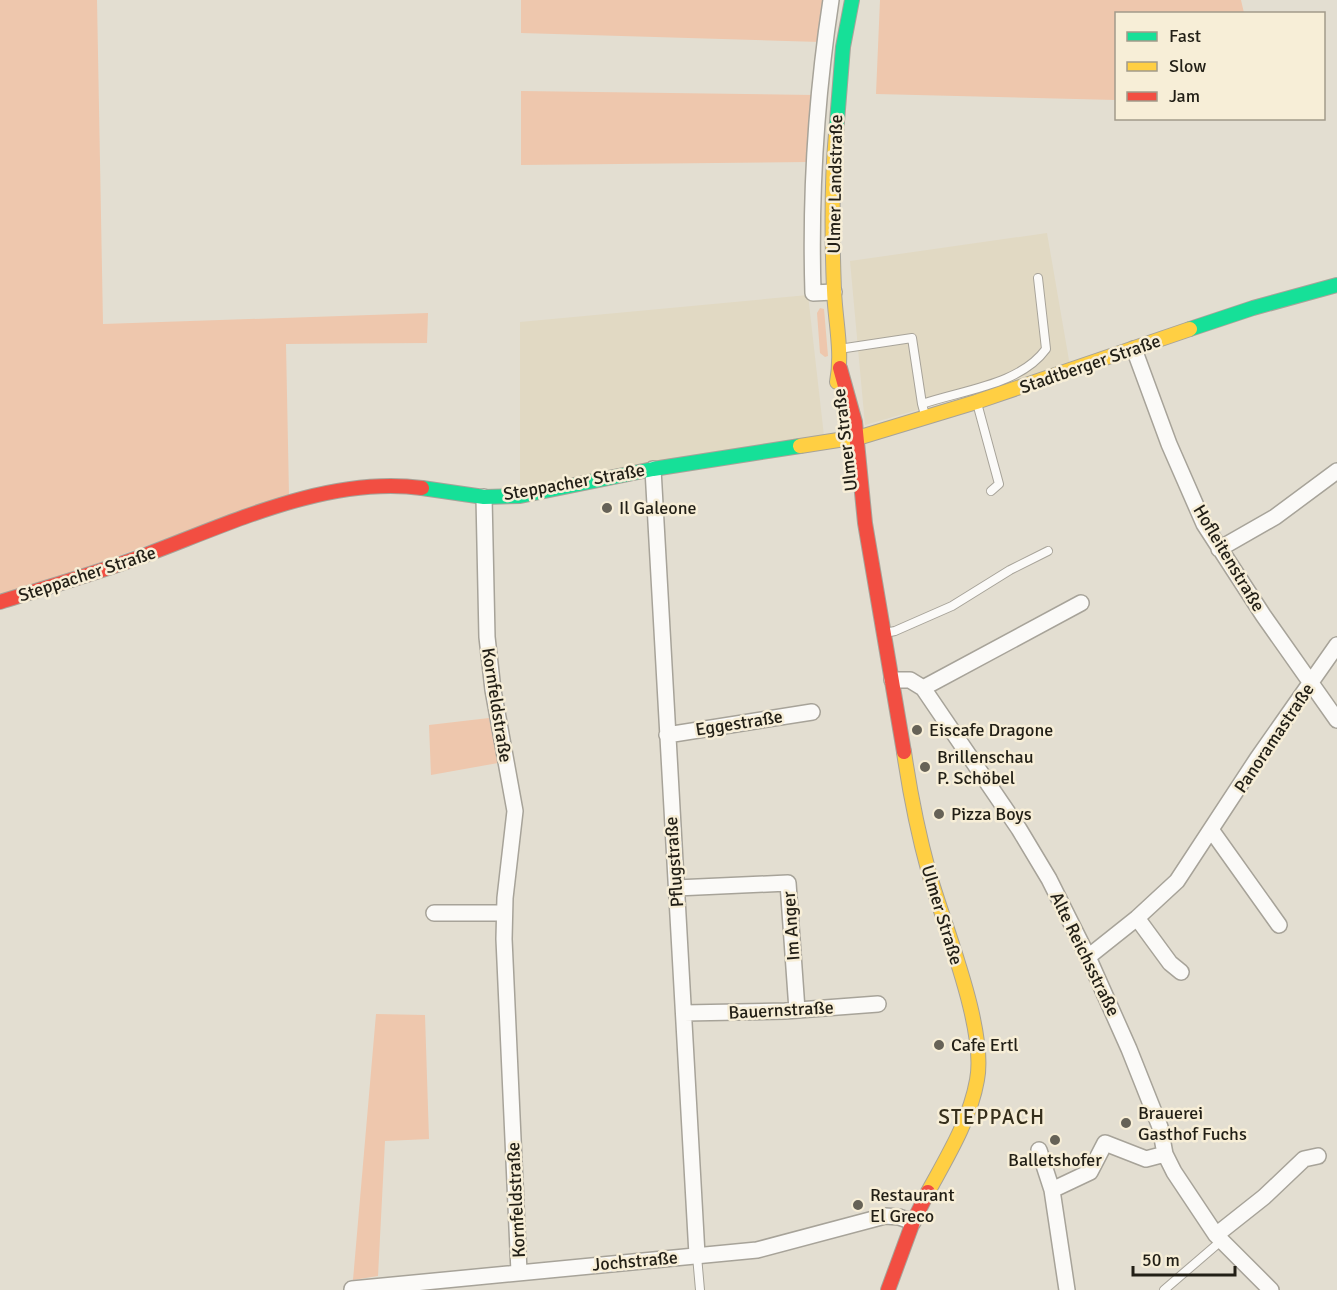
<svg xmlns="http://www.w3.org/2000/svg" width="1337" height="1290" font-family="Signika,sans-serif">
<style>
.built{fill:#e1d9c3}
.green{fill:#eec7ad}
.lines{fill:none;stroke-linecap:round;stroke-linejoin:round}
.lane-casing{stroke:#a7a399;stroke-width:10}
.street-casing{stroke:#a7a399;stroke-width:18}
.fast-casing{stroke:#a7a399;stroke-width:16}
.slow-casing{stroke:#a7a399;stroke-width:16}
.jam-casing{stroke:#a7a399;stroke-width:16}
.lane{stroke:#fbfaf8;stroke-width:8}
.street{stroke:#fbfaf8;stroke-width:15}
.fast{stroke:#16e098;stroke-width:14}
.slow{stroke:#ffcf43;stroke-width:14}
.jam{stroke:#f24e42;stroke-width:14}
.poi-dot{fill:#666257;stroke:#f7eed7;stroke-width:2}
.labels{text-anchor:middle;stroke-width:5;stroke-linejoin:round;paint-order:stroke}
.street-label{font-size:18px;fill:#221f16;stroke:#f7eed7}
.poi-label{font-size:18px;fill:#221f16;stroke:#f7eed7;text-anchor:start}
.quarter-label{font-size:21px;letter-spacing:1.5px;fill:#362f1c;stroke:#f7eed7}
</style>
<rect width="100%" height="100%" fill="#e3ded1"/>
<path class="built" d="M1047,233L1070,366L865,425L850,261Z
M808,295L824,436L520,489V322Z"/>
<path class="green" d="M0,0H97L103,324L428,313L427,343L286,344L289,495L0,598Z
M521,0H826L820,42L521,33Z
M880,0H1241L1244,13L1116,14V100L876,94Z
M521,91L814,95L808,162L521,165Z
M820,308L824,309L828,356L825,357L820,353L817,313Z
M489,718L498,763L431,775L429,725Z
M376,1014L425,1015L429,1139L385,1141L378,1276L353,1280Z"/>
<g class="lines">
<defs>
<path id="lane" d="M839,349L912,338L922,404
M977,403L999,484L991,491
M925,415L922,404C962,390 1020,385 1046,349L1038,278
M885,633L895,631L952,606L1010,570L1048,551
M697,1256L700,1290
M1164,1290L1221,1241"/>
<path id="street" d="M831,0C816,98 810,194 813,293L834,292
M1134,349L1169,444L1204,524L1263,615L1337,720
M653,469L697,1255
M484,497L487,637L493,690L515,811L505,898L504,939L519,1272
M1219,549L1275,517L1337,471
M892,680H910L923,688L1019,829L1049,879L1088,957L1129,1049L1160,1127L1165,1154L1174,1172L1216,1235L1271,1290
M923,688L1081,603
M667,735L812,712
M1212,831L1279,925
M676,888L788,883L797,1010
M434,913H503
M1137,918L1170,963L1181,972
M1088,957L1137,918L1177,881L1257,759L1337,645
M684,1013L785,1011L878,1004
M1039,1150L1052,1190L1090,1172L1105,1143L1146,1159L1165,1154
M1052,1190L1067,1290
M1216,1235L1264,1197L1304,1159L1318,1156
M352,1289L757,1250L885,1216L899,1217L913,1222"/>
<path id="fast" d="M836,134L843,47L852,0
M1190,329L1253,308L1337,285
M422,488L484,497L520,496L653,469L800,446"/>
<path id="slow" d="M836,134C831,186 832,238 834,290C835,320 843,352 837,382
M800,446L864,436L976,402L1190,329
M904,752C910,793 918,833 929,873C944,926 987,1029 977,1080C970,1120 947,1157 928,1192"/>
<path id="jam" d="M840,368L855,422L865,523L904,752
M0,602C47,587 94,574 140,557C227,525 327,475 422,488
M888,1290L913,1222L928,1192"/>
</defs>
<use href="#lane" class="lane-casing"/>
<use href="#street" class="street-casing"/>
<use href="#fast" class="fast-casing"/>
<use href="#slow" class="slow-casing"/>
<use href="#jam" class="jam-casing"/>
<use href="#lane" class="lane"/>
<use href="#street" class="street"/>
<use href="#fast" class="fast"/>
<use href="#slow" class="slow"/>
<use href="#jam" class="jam"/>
</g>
<g class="poi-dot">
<circle cx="607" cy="508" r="6"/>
<circle cx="917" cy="730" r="6"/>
<circle cx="925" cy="767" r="6"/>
<circle cx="939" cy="814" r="6"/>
<circle cx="939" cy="1045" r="6"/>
<circle cx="1126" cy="1123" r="6"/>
<circle cx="1055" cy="1140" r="6"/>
<circle cx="858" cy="1205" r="6"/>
</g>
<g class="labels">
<g class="street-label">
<text transform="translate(835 184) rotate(-89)" y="6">Ulmer Landstraße</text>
<text transform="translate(1090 364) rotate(-19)" y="6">Stadtberger Straße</text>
<text transform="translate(845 440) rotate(-97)" y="6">Ulmer Straße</text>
<text transform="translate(574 482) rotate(-10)" y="6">Steppacher Straße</text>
<text transform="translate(1229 558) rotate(59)" y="6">Hofleitenstraße</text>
<text transform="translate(87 574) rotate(-18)" y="6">Steppacher Straße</text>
<text transform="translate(497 705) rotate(81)" y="6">Kornfeldstraße</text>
<text transform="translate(739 723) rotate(-9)" y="6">Eggestraße</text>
<text transform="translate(1274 738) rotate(-56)" y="6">Panoramastraße</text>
<text transform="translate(674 862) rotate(-94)" y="6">Pflugstraße</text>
<text transform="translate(942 915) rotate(73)" y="6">Ulmer Straße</text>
<text transform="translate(791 926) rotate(-94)" y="6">Im Anger</text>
<text transform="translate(1085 954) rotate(64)" y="6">Alte Reichsstraße</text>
<text transform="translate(781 1010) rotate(-3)" y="6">Bauernstraße</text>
<text transform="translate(516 1200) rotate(-93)" y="6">Kornfeldstraße</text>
<text transform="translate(635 1261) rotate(-5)" y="6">Jochstraße</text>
</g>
<g class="poi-label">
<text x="619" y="514">Il Galeone</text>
<text x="929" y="736">Eiscafe Dragone</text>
<text x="937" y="763">Brillenschau<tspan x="937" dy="21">P. Schöbel</tspan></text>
<text x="951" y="820">Pizza Boys</text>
<text x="951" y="1051">Cafe Ertl</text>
<text x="1138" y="1119">Brauerei<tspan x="1138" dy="21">Gasthof Fuchs</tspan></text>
<text x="1055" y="1166" text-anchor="middle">Balletshofer</text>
<text x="870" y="1201">Restaurant<tspan x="870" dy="21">El Greco</tspan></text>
</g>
<g class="quarter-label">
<text x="992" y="1124">STEPPACH</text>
</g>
</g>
<rect x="1115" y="12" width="210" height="108" fill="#f7eed7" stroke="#a29b8a" stroke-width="1.5"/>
<rect x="1127" y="32" width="30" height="9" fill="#16e098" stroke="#a29b8a" stroke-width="1.5"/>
<text x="1169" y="42" font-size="18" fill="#221f16">Fast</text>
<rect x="1127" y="62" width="30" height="9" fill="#ffcf43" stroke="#a29b8a" stroke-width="1.5"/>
<text x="1169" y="72" font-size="18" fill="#221f16">Slow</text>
<rect x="1127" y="92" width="30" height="9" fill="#f24e42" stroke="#a29b8a" stroke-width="1.5"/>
<text x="1169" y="102" font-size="18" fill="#221f16">Jam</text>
<path d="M1133 1266v9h102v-9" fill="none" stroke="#221f16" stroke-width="3"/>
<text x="1142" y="1266" font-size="18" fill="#221f16" stroke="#f7eed7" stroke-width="4.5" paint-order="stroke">50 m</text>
</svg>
